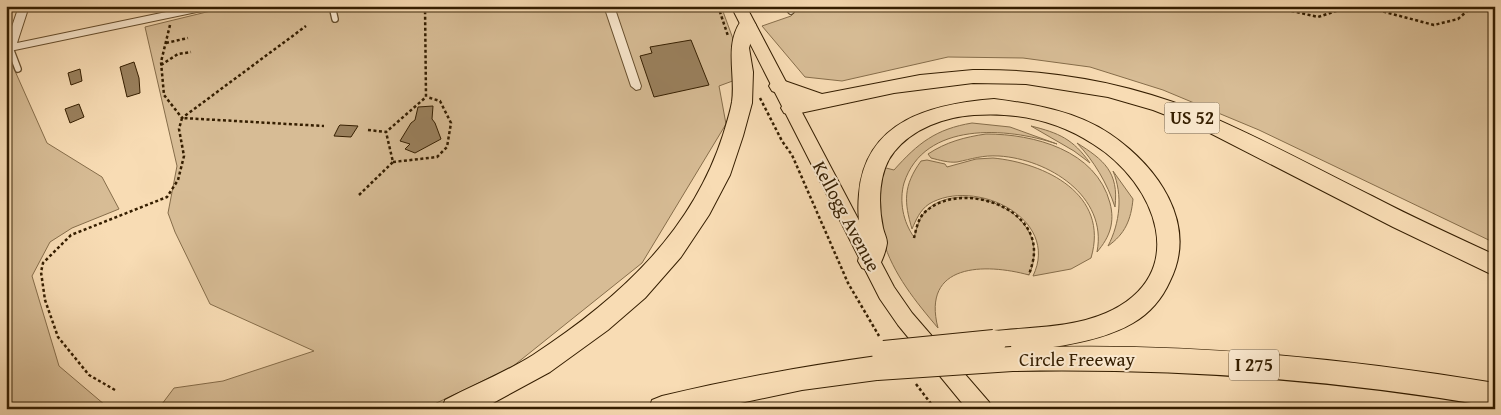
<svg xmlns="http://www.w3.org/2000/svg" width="1501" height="415" font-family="'Gentium Book Plus',serif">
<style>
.green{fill:#d7bc95;stroke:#866d4a}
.building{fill:#9a815e;stroke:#351e00}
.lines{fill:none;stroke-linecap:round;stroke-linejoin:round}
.lane-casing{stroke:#664e2d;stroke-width:8}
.street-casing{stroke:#664e2d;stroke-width:2}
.primary-casing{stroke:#351e00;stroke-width:2}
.highway-casing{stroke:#351e00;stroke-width:2}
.path{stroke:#351e00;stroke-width:2.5;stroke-dasharray:3 2.5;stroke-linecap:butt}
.lane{stroke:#fae8ce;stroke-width:5.5}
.street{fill:#fae8ce;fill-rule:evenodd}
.primary{fill:#f8dcb4;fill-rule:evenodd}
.highway{fill:#f8dcb4;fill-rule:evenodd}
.highway-bridge-casing{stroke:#351e00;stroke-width:26;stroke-linecap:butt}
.highway-bridge{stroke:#f8dcb4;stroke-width:24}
.labels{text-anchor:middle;stroke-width:4;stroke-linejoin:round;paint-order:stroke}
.shield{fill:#fae8ce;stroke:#705b3e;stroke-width:1}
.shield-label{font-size:18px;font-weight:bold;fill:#351e00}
.street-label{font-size:19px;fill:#351e00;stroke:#fae8ce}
</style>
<rect width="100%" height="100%" fill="#f8dcb4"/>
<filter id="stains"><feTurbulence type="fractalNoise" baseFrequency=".004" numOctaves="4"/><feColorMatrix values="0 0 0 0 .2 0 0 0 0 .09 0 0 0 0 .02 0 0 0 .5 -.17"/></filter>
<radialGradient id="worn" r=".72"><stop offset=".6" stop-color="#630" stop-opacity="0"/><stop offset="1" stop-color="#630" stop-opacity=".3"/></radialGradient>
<path class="green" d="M231,6H721L736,47L738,79L719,86L726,124L642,263L512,367L424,409H6L7,53L47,143L102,177L119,209L72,228L50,242L32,276L59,366L105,405L159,408L174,388L223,381L314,351L210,304L175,232L168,213L177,166L145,27Z
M801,6H1495V243L1259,130L1163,90L1090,67L1023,58L948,57L842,81L805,77L762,26L791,16Z
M972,123L1010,127L1057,144C1007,127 924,121 904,183C899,201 903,222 914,237C917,229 918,220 924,213C957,174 1058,211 1029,275C985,263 921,263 938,328C916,302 893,274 883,240C878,222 879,195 877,175L886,168L894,170C918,143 936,129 972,123Z
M1031,126C1059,133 1073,139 1090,163L1074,151Z
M986,134C1034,134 1096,150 1110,203C1115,222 1110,237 1097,252C1108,196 1048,159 999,156C982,155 972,159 957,162C949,163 939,160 931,158L928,154C946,142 965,137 986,134Z
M1077,143C1104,160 1119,172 1115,207C1107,183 1094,161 1077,143Z
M993,158C1045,163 1110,194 1091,258L1071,269L1033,276C1061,218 974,177 929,204C920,210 916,220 912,229C904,202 903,186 921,161L927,160L945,164L947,167L976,159Z
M1113,171L1133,199C1131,220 1125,234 1108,246C1120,223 1123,195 1113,171Z"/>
<path class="building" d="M691,40L709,85L654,97L640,56L652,53L650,47Z
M134,62L139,78L140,93L127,97L120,67Z
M80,69L82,81L71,85L68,73Z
M79,104L84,117L70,123L65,109Z
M433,106L432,119L435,123L441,139L415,153L405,149L410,144L400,141L411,123L415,120L418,107Z
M339,126L340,125L358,126L351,137L334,136Z"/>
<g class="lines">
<defs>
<path id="lane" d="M332,6L335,19
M787,6L791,11
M6,50L10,48L18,69"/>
<path id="street" d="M19,6H29L17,43L195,6H216L211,9L10,51L6,50V44Z
M604,6H614L641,86L640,89L636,90L631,86Z"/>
<path id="primary" d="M731,6H746L894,287L912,313L989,402L992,409H967L898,325L880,299Z"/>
<path id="highway" d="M747,19L753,21L756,25L749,48L753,72L752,103L743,136L730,175L709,215L681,257L645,298L608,330L550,372L482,409H442L445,400C474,385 506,372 533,355C617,300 691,234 723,135C726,125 730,113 732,102C736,75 724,45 741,21Z
M973,70C1048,69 1124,82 1195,110C1256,135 1313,167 1372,196C1412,217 1454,236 1495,255V276L1393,227L1204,130L1153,110L1108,97L1026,84L973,83L894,93L791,115L784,113L781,108L784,103L794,100L772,91L769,86L772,81L779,79L822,94L920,75Z
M994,99C1033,104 1076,111 1110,134C1157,166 1199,223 1170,281C1162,299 1150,313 1133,323C1109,337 1080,343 1053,347C1201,344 1349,359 1495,383V407C1333,379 1176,368 1012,371L1003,367L999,359L1002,352L994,353L985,350L981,342L985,334L994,331C1030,327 1072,328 1106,313C1193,275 1156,183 1093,144C1058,121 1016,112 974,115C945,117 913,128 894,152C878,171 878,205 883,228C884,233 887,238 887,243C886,251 882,261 878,268L870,271L862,268L858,261C859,255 863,249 863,243C864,238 860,233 860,228C858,217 858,205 859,194C865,120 932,104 994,99Z
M877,356L886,360L890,368L886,376L877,380L802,390L712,409H649L652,400L662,396C733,379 804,366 877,356Z"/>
</defs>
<use href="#lane" class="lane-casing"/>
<use href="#street" class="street-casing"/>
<use href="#primary" class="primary-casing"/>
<use href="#highway" class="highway-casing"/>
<path class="path" d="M718,6L728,36
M1270,6L1318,17L1352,6
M1362,6L1434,25L1458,19L1473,6
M170,25L161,62L164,95L182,118L306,26
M166,43L188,38
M161,65L178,54L191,52
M760,98L782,141L792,155L848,283L879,336
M368,130L386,132L426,97L425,6
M393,162L437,157L447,147L451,123L440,101L427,97
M359,195L393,162L386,132
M914,238C916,230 918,219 924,213C956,181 1035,203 1034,252C1034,260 1031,268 1029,275
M916,384L935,409
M115,390L89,375L58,337L45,300L41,272L43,263L71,235L167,197L178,180L184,156L179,129L182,118L324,126"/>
<use href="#lane" class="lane"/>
<use href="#street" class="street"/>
<use href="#primary" class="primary"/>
<use href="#highway" class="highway"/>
<defs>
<path id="highway-bridge" d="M884,353L994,342
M877,368L1012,359"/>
</defs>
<use href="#highway-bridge" class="highway-bridge-casing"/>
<use href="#highway-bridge" class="highway-bridge"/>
</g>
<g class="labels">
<g class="shield">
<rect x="1164.5" y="102.5" width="55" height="31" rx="4"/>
<rect x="1229" y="349.5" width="50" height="31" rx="4"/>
</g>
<g class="shield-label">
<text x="1192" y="124">US 52</text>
<text x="1254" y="371">I 275</text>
</g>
<g class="street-label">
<text transform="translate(847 216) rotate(62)" y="7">Kellogg Avenue</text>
<text x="1077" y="366">Circle Freeway</text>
</g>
</g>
<rect width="1501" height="415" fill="none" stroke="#f8dcb4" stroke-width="25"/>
<rect x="8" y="8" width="1486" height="400" fill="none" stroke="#351e00" stroke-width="2.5"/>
<rect x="12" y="12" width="1476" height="390" fill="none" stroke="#351e00"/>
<rect width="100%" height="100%" filter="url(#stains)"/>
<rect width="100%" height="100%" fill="url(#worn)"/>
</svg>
